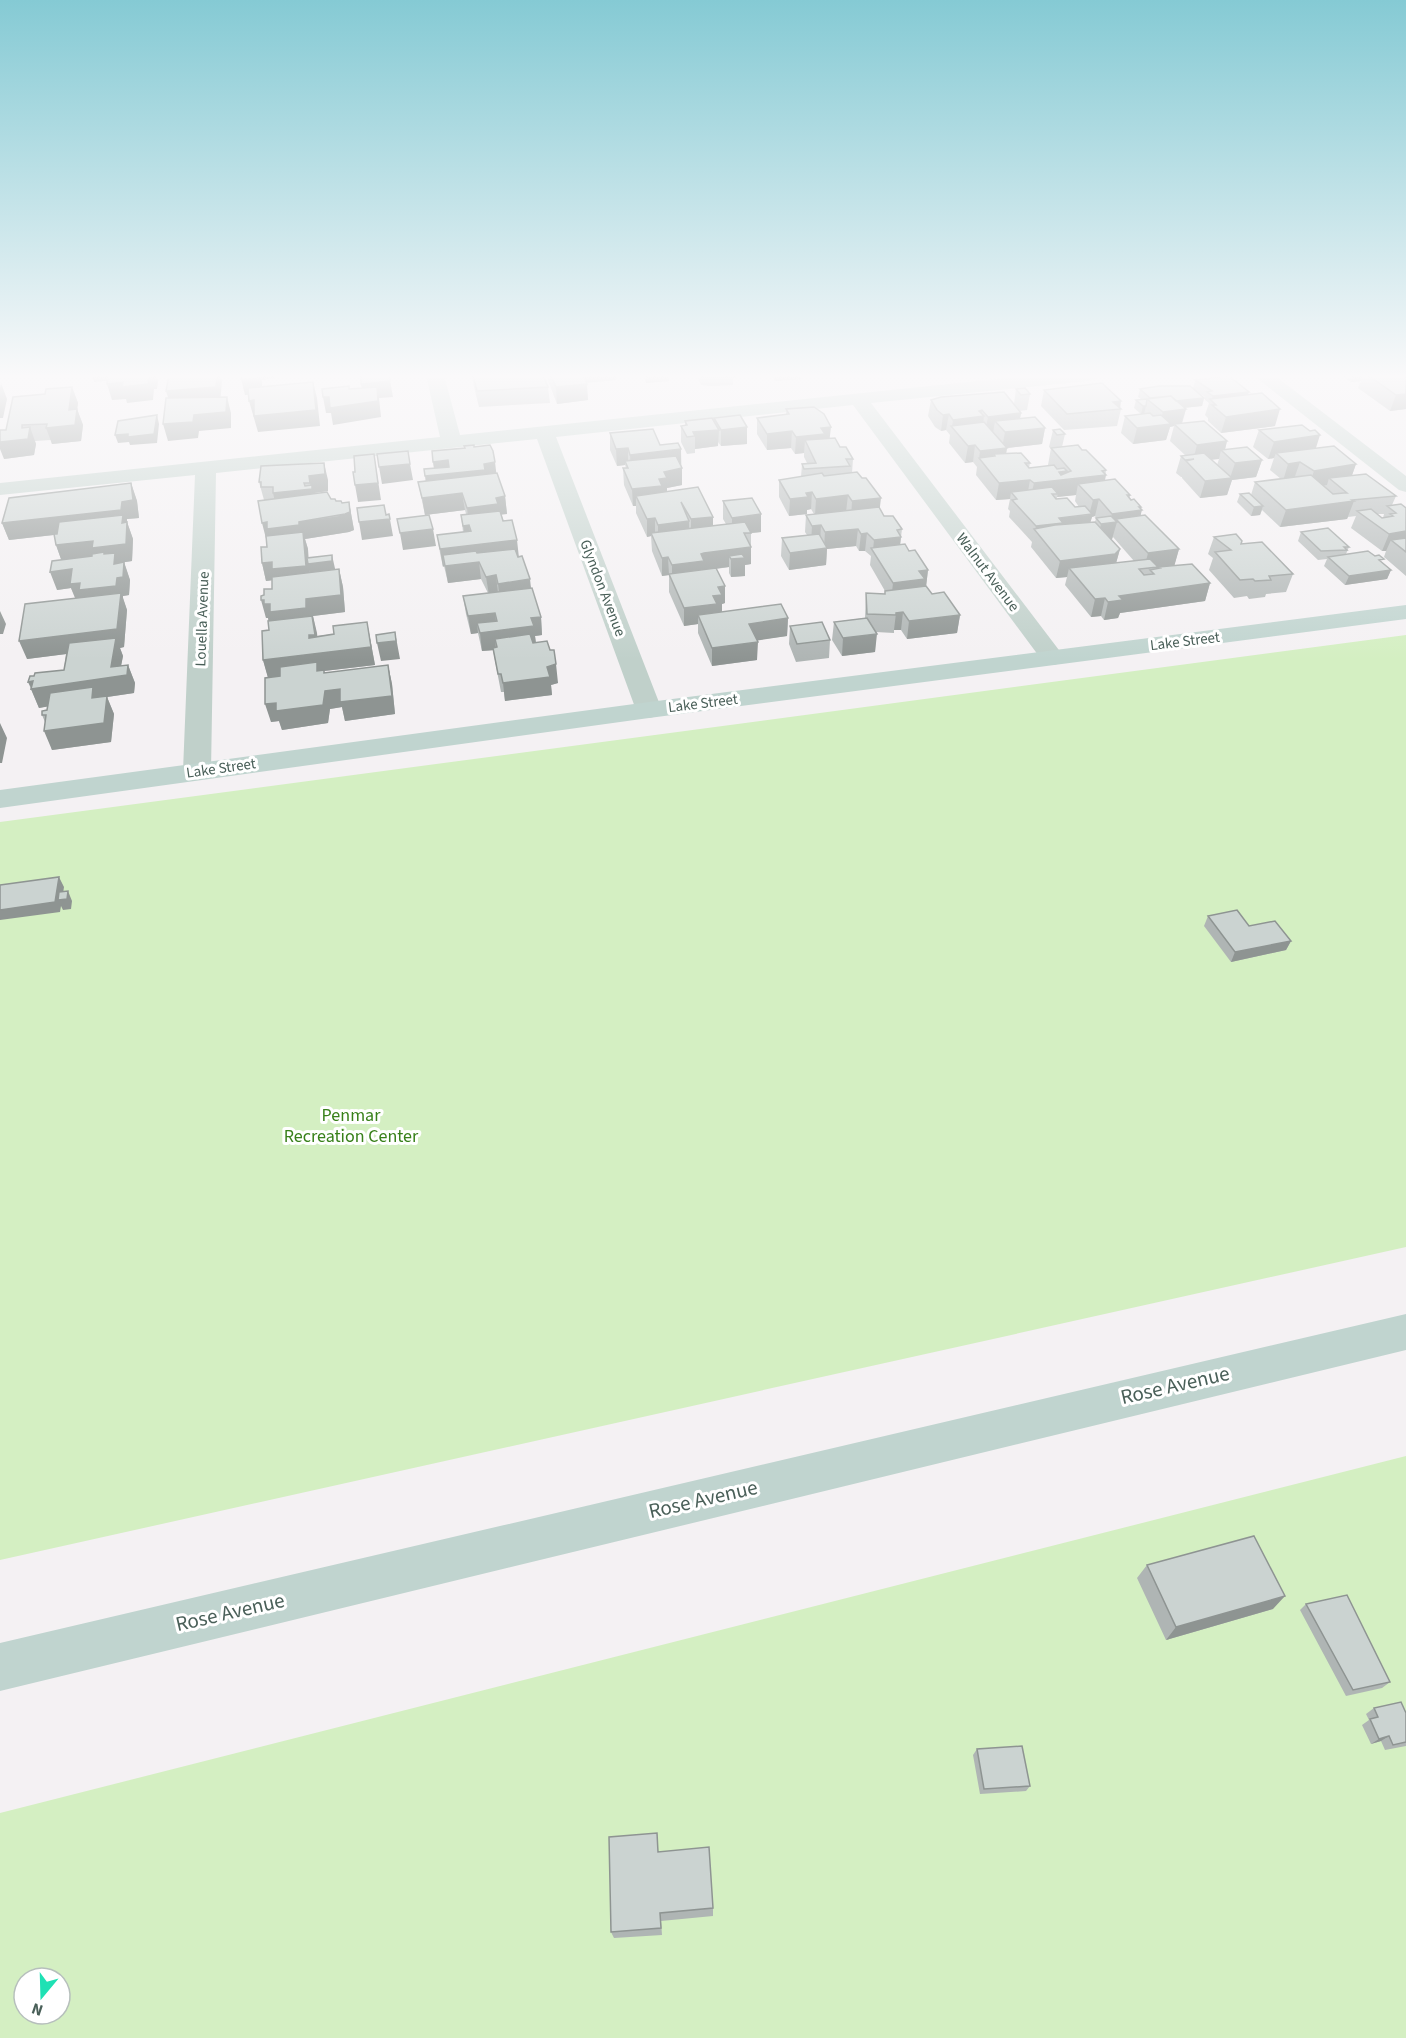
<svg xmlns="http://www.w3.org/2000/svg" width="1406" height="2038" font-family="'Source Sans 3',sans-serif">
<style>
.green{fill:#d4efc2;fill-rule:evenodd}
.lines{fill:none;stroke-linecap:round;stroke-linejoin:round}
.street{fill:#c0d0ca;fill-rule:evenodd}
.secondary{fill:#c0d4cf;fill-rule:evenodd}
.wall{fill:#afb5b4;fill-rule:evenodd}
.shaded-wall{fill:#8e9492}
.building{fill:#cbd3d1;stroke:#8e9492;stroke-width:1.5}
.labels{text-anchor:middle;stroke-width:6;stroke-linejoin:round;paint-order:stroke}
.far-street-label{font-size:15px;fill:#495f58;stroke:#fff}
.park-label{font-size:18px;fill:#38801a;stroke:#fff}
.near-street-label{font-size:21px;fill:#495f58;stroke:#fff}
</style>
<rect width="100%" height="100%" fill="#f4f1f3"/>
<path class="green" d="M1406,635V1247L0,1560V822Z
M1406,1456V2038H0V1813ZM24,1978H60V2014H24Z"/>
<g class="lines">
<path class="street" d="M426,375H444L460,435L1035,375H1097L1095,379L1088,381L871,403L1065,658L1062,663L1053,665L1044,663L853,405L556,437L662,710L658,716L649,718L640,716L636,710L537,439L216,473L211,771L207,777L197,779L187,777L183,771L195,475L0,495V483L440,437Z
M1253,375H1274L1406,476V492L1399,490Z"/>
<path class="secondary" d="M1406,605V619L649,718L0,808V790L649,702Z
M1406,1314V1350L0,1691V1643Z"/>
</g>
<path class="wall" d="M472,375H543L548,387L550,403L479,407L474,387Z
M546,375H616V380L586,383L588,400L557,404Z
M643,375H669V381L646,383Z
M697,375H736V378H733V385L711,386L701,385Z
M771,375H801V379L775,381Z
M1341,375H1406V409L1390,411L1358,388L1361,381L1351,382Z
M1195,380L1248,395L1275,426L1221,433L1208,421V418L1205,415L1209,403L1205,400V397L1193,389L1204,398L1202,406L1184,408L1186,409L1182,424L1227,441L1225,450L1262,460L1256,477L1232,480L1227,495L1200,498L1182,478V477H1181L1176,473L1181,456L1185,455L1170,441L1174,426L1170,427L1166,440L1133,444L1121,433L1125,416L1141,414L1134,408L1136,400L1141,399L1138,397L1140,389L1193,388ZM1211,459H1219L1217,465Z
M72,387L78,403L77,409L83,425L81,441L52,444L51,440L35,441L36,444L34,455L4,459L6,430L45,394Z
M1016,389L1030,394L1027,410L1019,411L1021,413L1020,418L1045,428L1042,444L1007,448L1006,454L1030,463L1029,468L1048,466V465L1051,448L1049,447L1053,430L1065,434L1062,447L1082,450L1106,470L1105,481L1130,498L1141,509V516L1179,549L1174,566L1210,583L1205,601L1120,613L1118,618L1104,620L1101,616L1091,617L1065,585L1067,577L1056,578L1031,547L1032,542L1009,517L1010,511L1008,509L1010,499L996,500L976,475L977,467L973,462L965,463L949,443L950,435L946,430L941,431L935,427L928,416L931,400L1014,404ZM1076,495L1075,501L1079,507H1075L1057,499V497ZM1095,516L1096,518L1095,522H1090L1092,517ZM1113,537L1134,561L1116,563L1120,549L1111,539H1112Z
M1044,390L1120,408L1121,409L1117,426L1064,430L1041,406Z
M786,409L830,438L853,459L852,473L884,516L902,529L900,545L909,551L928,570L926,586L932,594L960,615L957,633L907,639L901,630H894V633L876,632L875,652L842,656L832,640L834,622L865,618L866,593L885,594V591L870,565L871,556L865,551H859L856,546L827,549L826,565L789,570L781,556L782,538L807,535L805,532L806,515L814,514L811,509L807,510V514L789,516L779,497V480L801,477L802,464L807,463L804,457V453L795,454L791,448L767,450L757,434V418L786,415Z
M714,418L747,427V444L721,446L718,442V446L695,449V453L687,454L681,442V426H685V421L714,422Z
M1259,430L1315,449L1356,464L1352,475L1396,496L1392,505L1406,508V576L1384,557L1386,551H1382L1351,528L1356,516L1348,517L1347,519L1280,527L1262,510L1260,515L1251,516L1237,502L1240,494L1251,495L1255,482L1281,479L1270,470L1274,458L1268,459L1253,447ZM1377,514H1384L1383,518H1382Z
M610,433L681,449L682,485L667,488V492L713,526L726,524L723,519V501L761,532L751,533V564L745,565V576L731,577L729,573V567L716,569L725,586V603L722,604V612L788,618L787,636L757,640V660L712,666L698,633V624L684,626L669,592V575L662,576L652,551L651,536L647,537L636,513V506H633L624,485L623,468H626L625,465L617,466L610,450Z
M474,447L496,473L505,496L507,514H501L531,588L541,617L542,635L535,636L536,643L558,683L551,685L552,695L505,701L504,692H501L493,650L482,651L478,633L471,634L466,614L463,596L488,593L481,579L448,583L444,566L443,567L440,553L437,535L463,532L461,515L466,514L465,510L425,515L418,482H425L434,468L432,451Z
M328,480V491L314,493V494L342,503L349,502L354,530L349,532L305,539L308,549V558L335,570L339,569L343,587L345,612L313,616L317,636L334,634L367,622L375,665L324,671V673L388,665L392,684L395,714L345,721L342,707L330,709L328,723L282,730L279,721L271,722L268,677L263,660L269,630L268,618H266L264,595L272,589V580L266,581L262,563L267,547L266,539L264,500L259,482Z
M131,483L137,501L139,518L127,519V522L133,539L132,561L119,563L124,562L130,580L129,595L123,596V598L127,610L124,647L120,648L123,656L121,666L128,665L135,683L134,693L107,697L114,714L111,742L52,750L45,722L42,715L47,710L48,706L39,708L28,682L34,676L64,670L66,654L27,659L75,598L71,588L57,590L61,559L56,545L54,535L9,540L2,523Z
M1301,532L1349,547L1346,554L1383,563L1391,570L1387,579L1345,585L1324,566L1327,559L1318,560L1298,541Z
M1214,537L1241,544L1293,574L1286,592L1266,594L1265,597L1249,599L1247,596L1234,598L1209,570L1213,558L1208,554Z
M790,626L830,640L829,658L796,662L789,644Z
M1208,916L1249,926L1291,941L1286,950L1231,962L1204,926Z
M1147,1565L1273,1609L1166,1640L1137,1578Z
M1306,1604L1390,1682L1382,1688L1346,1696L1300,1610Z
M1374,1708L1406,1713V1746L1385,1750L1381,1741L1371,1744L1362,1725L1369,1720L1366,1714Z
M977,1749L1030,1786L1026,1791L980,1794L973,1755Z
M657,1833L658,1852L713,1908V1916L661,1921L662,1935L614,1938L611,1932Z"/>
<path class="shaded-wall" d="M92,375H112L114,380L94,382Z
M149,375H156L158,382L157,389H154L153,400L127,403L126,399L112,400L107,384Z
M209,375H233L221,376L222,381L220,403L171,407L166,391Z
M258,375H274L275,378L262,380V394L245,395L241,379Z
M389,375L393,397L379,398L381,417L333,425L331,413H326L323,397H329L364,400L361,384Z
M580,375H616V380L581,383Z
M646,375H669V381L646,383Z
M775,375H801V379L775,381Z
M1354,375H1363L1361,381L1351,382Z
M313,382L317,398L320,426L258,432L249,401Z
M1,383L7,399L3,418H0V388Z
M587,384L588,400L557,404L556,387Z
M72,387L78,403L75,425L77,409L83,425L81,441L52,444L46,428L69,410Z
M1249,392L1246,400H1211L1213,396Z
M1406,394V409L1390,411L1396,395Z
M227,397L231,413V428L199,431L198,438L168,441L163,424L194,415Z
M1204,398L1202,406L1161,410L1155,403Z
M1121,401L1120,409L1113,402Z
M1143,406H1146L1144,414H1141Z
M1186,409L1181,425L1174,424V426L1170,427L1166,440L1133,444L1137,428L1159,425L1163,412Z
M1280,409L1275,426L1221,433L1226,417Z
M982,410L981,417L984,416L982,433L952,427L953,420Z
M1021,413L1018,430L995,421L993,433H985L988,417Z
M949,414L946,430L941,431L943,415Z
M157,415L159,424L157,443L130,445L129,442L118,443L115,435Z
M22,425L27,439L30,427L36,444L34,455L4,459L0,449V442L22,428Z
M747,427V444L721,446V430Z
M831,427L829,444L805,440L804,453L795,454L796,437L821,428Z
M1045,428L1042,444L1007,448L1004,465L994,454L992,466L979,459L980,451L1002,448L1005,432Z
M719,430L718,446L695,449V436L693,432Z
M792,431L791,448L767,450V434Z
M1320,435L1315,451L1276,453L1274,458L1268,459L1274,442Z
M1227,441L1224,453L1221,450L1219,459L1193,462V460L1197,445Z
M975,445L973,462L965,463L968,446Z
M628,448V465L625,461V465L617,466L616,449Z
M681,449V466L631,471L630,455Z
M374,454L381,500L358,502L355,485Z
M448,460L484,464L495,462L497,479L427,493L425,476L435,475L433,462Z
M1262,460L1256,477L1232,480L1227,495L1200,498L1205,481L1230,478L1235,463Z
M1300,462L1294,479L1283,481L1288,464Z
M324,463L328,480V491L314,493L316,502L277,510L273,493L304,483L306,490L311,489L309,476Z
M410,464L413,480L382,484L379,467Z
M1356,464L1350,481L1329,478L1327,485L1308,488L1314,471Z
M682,468V485L667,488V495L636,496V506H633L632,489L659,479L664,472Z
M1067,471L1065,480L1106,475L1102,492L1078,484L1076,495L1057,497L1058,494H1052L1030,500L1034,483L1059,472Z
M1030,480L1027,497L1011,492L1010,499L996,500L999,483Z
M131,483L137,501L139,518L127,519V526V522L133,539L132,561L119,563L124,562L130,580L129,595L123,596V598L127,610L124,647L120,648L123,656L119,676L128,665L135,683L134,693L107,697L114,714L111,742L52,750L44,731L92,699L39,708L31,689H32L28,682L111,667L114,648L27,659L19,641L77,602L71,588L57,590L50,572L72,569L116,586L62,562L56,545L124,527L9,540L2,523L122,502Z
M812,492L811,509L807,510V514L789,516L790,499L806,493Z
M462,493L465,510L425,515L422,498Z
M848,495L846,512L815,516L816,499Z
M1127,495H1130L1126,512L1141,507V510H1142L1137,528L1116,519L1115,522H1117L1112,539L1097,541L1101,524L1110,523L1112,514Z
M505,496L507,514L499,515L469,525L467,508L496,498Z
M881,498L879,515L851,519L852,501Z
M1099,499L1095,516L1092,517L1088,531H1035L1036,526L1059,518L1089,515L1093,500Z
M1354,501L1347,519L1280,527L1286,510Z
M349,502L354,530L349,532L305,539L308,549L309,564L332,555L336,573L312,582L309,570L310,583L275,580L266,581L262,563L272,562L262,523L299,522L339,516Z
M1263,506L1260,515L1251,516L1254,507Z
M389,514L393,536L362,540L359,522L387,519Z
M761,514V532L732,535V518Z
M713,517V534L691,537V519Z
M655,518V536L651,533V536L647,537V519Z
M689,521V538L658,542V525Z
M469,525L472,543H466L463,526Z
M821,525L820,542L811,543L812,526Z
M433,529L436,546L403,550L400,533Z
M858,529L856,546L827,549L826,565L789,570L790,553L824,548L825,532Z
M1406,531V548L1391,540L1386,551H1382L1389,534Z
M867,533L865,551H859L861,534Z
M901,537L899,554L873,550L874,540Z
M517,540L519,558L479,562L481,579L448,583L445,566L443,555L444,566L443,567L440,549Z
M751,547V564L745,565V576L731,577V559L729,556V567L704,570V578L672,582V565L704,553Z
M1120,549L1115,567L1069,568L1067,577L1056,578L1060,561Z
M1179,549L1174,567H1158L1157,569L1158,567L1144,569L1148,553Z
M668,557L669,575L662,576V558Z
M339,569L343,587L345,612L313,616L317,633L319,653L367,622L375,665L324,671L328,690L388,665L392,684L395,714L345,721L342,707L330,709L328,723L282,730L279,721L271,722L265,704L268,678L263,660L313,654L269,622L268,618H266L261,600H264L270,604L306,599Z
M928,570L926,587L891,601L893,583L919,571Z
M1391,570L1387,579L1345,585L1349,576Z
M496,575L498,593L489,595L486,577Z
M530,579L532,597L500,601L498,584Z
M1210,583L1205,601L1120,613L1118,618L1104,620L1108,602L1119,596Z
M725,586V603L722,604V613L698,615V624L684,626V608L713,596L718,587Z
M1105,598L1101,616L1091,617L1095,599Z
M0,611L6,624L3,634H0Z
M903,612L901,630H894L896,613Z
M495,613L497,630L477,623L478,633L471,634L468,616Z
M960,615L957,633L907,639L909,621Z
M541,617L542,635L535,636L536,644L495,639L496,650L482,651L480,633L531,618Z
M788,618L787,636L748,642L749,624Z
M395,632L400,659L381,661L377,643Z
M877,634L875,652L842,656L843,638Z
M758,642L757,660L712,666V648Z
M556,664L558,683L551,685L552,695L505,701L503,683Z
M0,723L7,738L2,763H0Z
M59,877L64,887L62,900L68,891L72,901L71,909L63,910L61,906L60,912L0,920V910Z
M1291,941L1286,950L1231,962L1235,952Z
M1285,1596L1273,1609L1166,1640L1176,1627Z
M1389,1736L1381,1741L1371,1744L1379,1739Z"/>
<path class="building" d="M108,375H149L148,384L122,387L123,382L107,384Z
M169,375H217L216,387L166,391Z
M241,375H258V378L241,379Z
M361,375H389L390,381L361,384Z
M473,375H543L548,387L477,391Z
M551,375H583L587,384L556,387Z
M700,375H732L733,377L711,378L701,377Z
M1368,375H1406V394L1396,395Z
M1229,376L1249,392L1213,396L1207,392L1212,391L1195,380Z
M313,382L316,410L254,416V400L249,401L248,388Z
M1102,383L1121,401L1113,402L1121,409L1067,414L1044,390Z
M349,386V389L377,387L378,401L330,408L329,397H323L322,389Z
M1159,386H1190L1204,398L1176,401L1171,396L1150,398L1140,389Z
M72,387L69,410L77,409L75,425L46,428L47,424L22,425V428L30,427L28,439L0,442V430H6L13,397L45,394L46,389Z
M1025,388L1030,394L1021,395L1016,389Z
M1004,392L1021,413L988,417L982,410L979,411L984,416L953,420L949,414L943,415L937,410L931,400L941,397Z
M1262,393L1280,409L1226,417L1212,405H1216L1210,399Z
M1171,396L1186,409L1163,412L1147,399Z
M227,397L226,412L194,415L193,422L163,424L166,398Z
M1147,399L1146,406H1143L1136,400Z
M814,407L824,414L831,427L821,428L825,434L796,437L792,431L767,434L757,418L789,414L786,409Z
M1150,413L1153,416L1161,415L1171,424L1137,428L1125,416Z
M157,415L154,434L128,437V434L115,435L118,421Z
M740,415L747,427L721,430L714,418Z
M1035,417L1045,428L1005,432L995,421Z
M712,418L719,430L693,432L695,436L687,437L681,426L687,425L685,421Z
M1204,421L1227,441L1197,445L1174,424Z
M984,422L1007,448L980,451L975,445L968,446L951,426Z
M1302,425L1310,431L1315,430L1320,435L1274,442L1259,430Z
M653,429L660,445L678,443L681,449L630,455L628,448L616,449L610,433Z
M1060,429L1065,434L1057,435L1053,430Z
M835,438L840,447H846L853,459H846L850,466L804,469L802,464L816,463L805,440Z
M474,445V447L490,445L493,451L495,462L484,464L485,470L425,476L424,469L449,467L448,460L433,462L432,451L465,448L464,446Z
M1078,445L1082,450H1086L1106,470L1102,471L1106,475L1034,483L1030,480L999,483L979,458L995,456L994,454L1021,453L1030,463H1025L1029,468L1054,465L1057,469L1064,468L1067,471L1059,472L1061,475L1071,471L1051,448Z
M1334,446L1356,464L1314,471L1300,462L1288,464L1276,453Z
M1247,447L1262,460L1235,463L1221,450Z
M408,451L410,464L379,467L377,454Z
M1204,453L1232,478L1205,481L1186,461L1194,459L1185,460L1181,456Z
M374,454L378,483L355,485L353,472H355L354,456Z
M676,456L682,468L664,472L667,478L659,479L662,486L632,489L623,468H628L625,461Z
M324,463L325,474L309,476L310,483H304L305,486L312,485V489L273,493V487H261V482H259L261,466Z
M857,472L862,478H866L881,498L852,501L848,495L816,499L812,492L806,493L808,497L790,499L779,480L822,473L824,476Z
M497,473L505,496L496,498L498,504L467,508L462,493L422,498L418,482Z
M1366,474L1396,496L1352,500L1354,501L1286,510L1255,482L1311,475L1333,494L1344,493H1347L1329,478Z
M1115,479L1130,495H1127L1131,500L1134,499L1141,507H1139L1142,510L1112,514L1099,499L1093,500L1078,484Z
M131,483L133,500L122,502L121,510L2,523L9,498Z
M698,487L713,517L691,519L681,502L689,521L658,525L655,518L647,519L636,496Z
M1052,487L1058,494H1052L1056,499L1067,498L1075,507L1085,506L1092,514L1059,518L1063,523L1036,526L1012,500L1017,499L1011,492Z
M327,492L331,499H335L336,501H341L342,503L349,502L350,512L345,514L299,522V525L267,529V522L262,523L258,501Z
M1249,493L1263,506L1254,507L1240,494Z
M752,498L761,514L732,518L723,501Z
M1401,504L1406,508V531L1389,534L1357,511L1371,509L1382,518L1393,516L1390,514L1396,513L1387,506Z
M384,505L386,515L389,514L390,519L359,522L357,508Z
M879,507L884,516H893L902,529L897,530L901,537L874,540L867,533L861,534L858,529L825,532L821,525L812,526L806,515Z
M500,511L503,521L512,520L517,540L440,549L437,535L471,531L469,525L463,526L461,515Z
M123,515L122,523L127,522L126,544L92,548L93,541L56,545L54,534H57L59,522Z
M429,515L433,529L400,533L397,519Z
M1145,515L1179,549L1148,553L1116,519Z
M1111,516L1117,522L1101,524L1096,518Z
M745,522L751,533H744L751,547L704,553L701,554L704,561L672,565L668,557L662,558L651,533Z
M1095,522L1120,549L1115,554L1060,561L1034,529L1055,525Z
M1328,528L1349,547H1344L1347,550L1321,551L1301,532Z
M303,532L306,566L272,569V562L262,563L261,547H267L266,536Z
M819,534L827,548L790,553L782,538Z
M1236,534L1242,541L1241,544L1262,542L1293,574L1269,576L1271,580L1255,581L1253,579L1240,580L1215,552L1231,550L1214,537Z
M1406,538V552L1391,540Z
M905,544L909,551L915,550L928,570L919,571L925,579L893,583L871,548Z
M515,549L518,557L522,556L530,579L498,584L496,575L486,577L479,562L445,566L443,555L476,551L477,553Z
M1368,551L1375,556L1379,555L1384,559L1379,560L1391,570L1349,576L1328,557Z
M104,552V554L115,553L114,564L124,562L123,577L117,578L116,586L79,590L80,583L70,584L72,569L50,572L52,561L92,556V554Z
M742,554L745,558L731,559L729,556Z
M332,555V561L308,564L307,558Z
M1150,559L1158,567L1139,569L1144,575L1154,574L1150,570L1160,568L1158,567L1192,564L1210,583L1119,596L1123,600L1108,602L1105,598L1095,599L1069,568Z
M716,568L725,586L718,587L722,595L713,596L717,604L684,608L669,574Z
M339,569L341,595L306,599V608L270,612V604H264V600H261V596L264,595V589H272V577Z
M926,586L932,594L944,592L960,615L909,621L903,612L896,613V615L867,614L866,593L885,594V591Z
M532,588L541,617L531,618L534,626L480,633L477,623L497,621L495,613L468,616L463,596Z
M121,593L117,629L19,641L25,604Z
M781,604L788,618L749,624L758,642L712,648L698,615Z
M312,616L315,635H309V638L334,634L333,626L367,622L371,647L263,660L262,631L269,630L268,621Z
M867,618L877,634L843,638L834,622Z
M822,622L830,640L797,644L790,626Z
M395,632L396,641L377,643L376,635Z
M530,634L533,643L547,641L550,650H554L556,664L547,667L550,677L503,683L501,674H498L493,648L497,647L495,639Z
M116,638L111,667L128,665L127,675L31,689L33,681L28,682L30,676H34L35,673L64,670L69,643Z
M317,662V671L324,670V673L388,665L392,696L340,702V689L325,691L323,705L276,711V703L265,704V678L280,676V667Z
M93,687L92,698L107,696L104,723L44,731L46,715H42V711L47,710L50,693Z
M59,877L55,902L0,910V885Z
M68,891L67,899L58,900L59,892Z
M1237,910L1249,926L1275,921L1291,941L1235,952L1208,916Z
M1254,1536L1285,1596L1176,1627L1147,1565Z
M1347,1595L1390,1682L1353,1690L1306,1604Z
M1401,1702L1406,1713V1742L1393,1745L1389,1736L1379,1739L1370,1719L1378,1717L1374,1708Z
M1022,1746L1030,1786L984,1789L977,1749Z
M657,1833L658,1852L709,1847L713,1908L660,1913L661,1928L611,1932L609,1837Z"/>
<linearGradient id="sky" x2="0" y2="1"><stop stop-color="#85cad4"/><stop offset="0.57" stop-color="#faf9fa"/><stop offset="1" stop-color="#faf9fa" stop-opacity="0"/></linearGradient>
<rect width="1406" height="660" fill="url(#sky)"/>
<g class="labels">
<g class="far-street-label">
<text transform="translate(988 572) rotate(53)" y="5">Walnut Avenue</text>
<text transform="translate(603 588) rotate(69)" y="5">Glyndon Avenue</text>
<text transform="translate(202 619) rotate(-88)" y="5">Louella Avenue</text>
<text transform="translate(1185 641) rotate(-7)" y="5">Lake Street</text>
<text transform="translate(703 703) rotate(-7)" y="5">Lake Street</text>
<text transform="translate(221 768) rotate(-8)" y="5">Lake Street</text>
</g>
<g class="park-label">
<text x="351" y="1121">Penmar<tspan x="351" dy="21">Recreation Center</tspan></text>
</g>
<g class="near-street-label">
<text transform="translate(1175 1385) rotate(-13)" y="7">Rose Avenue</text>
<text transform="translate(703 1499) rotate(-13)" y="7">Rose Avenue</text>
<text transform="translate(230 1612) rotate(-13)" y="7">Rose Avenue</text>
</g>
</g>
<g transform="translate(42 1996) rotate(199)"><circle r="28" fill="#ffffff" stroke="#b6bfbc" stroke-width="1.5"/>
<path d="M0-4.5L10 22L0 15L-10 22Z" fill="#1ee1b4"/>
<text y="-9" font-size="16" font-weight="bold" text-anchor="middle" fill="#495f58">N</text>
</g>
</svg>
